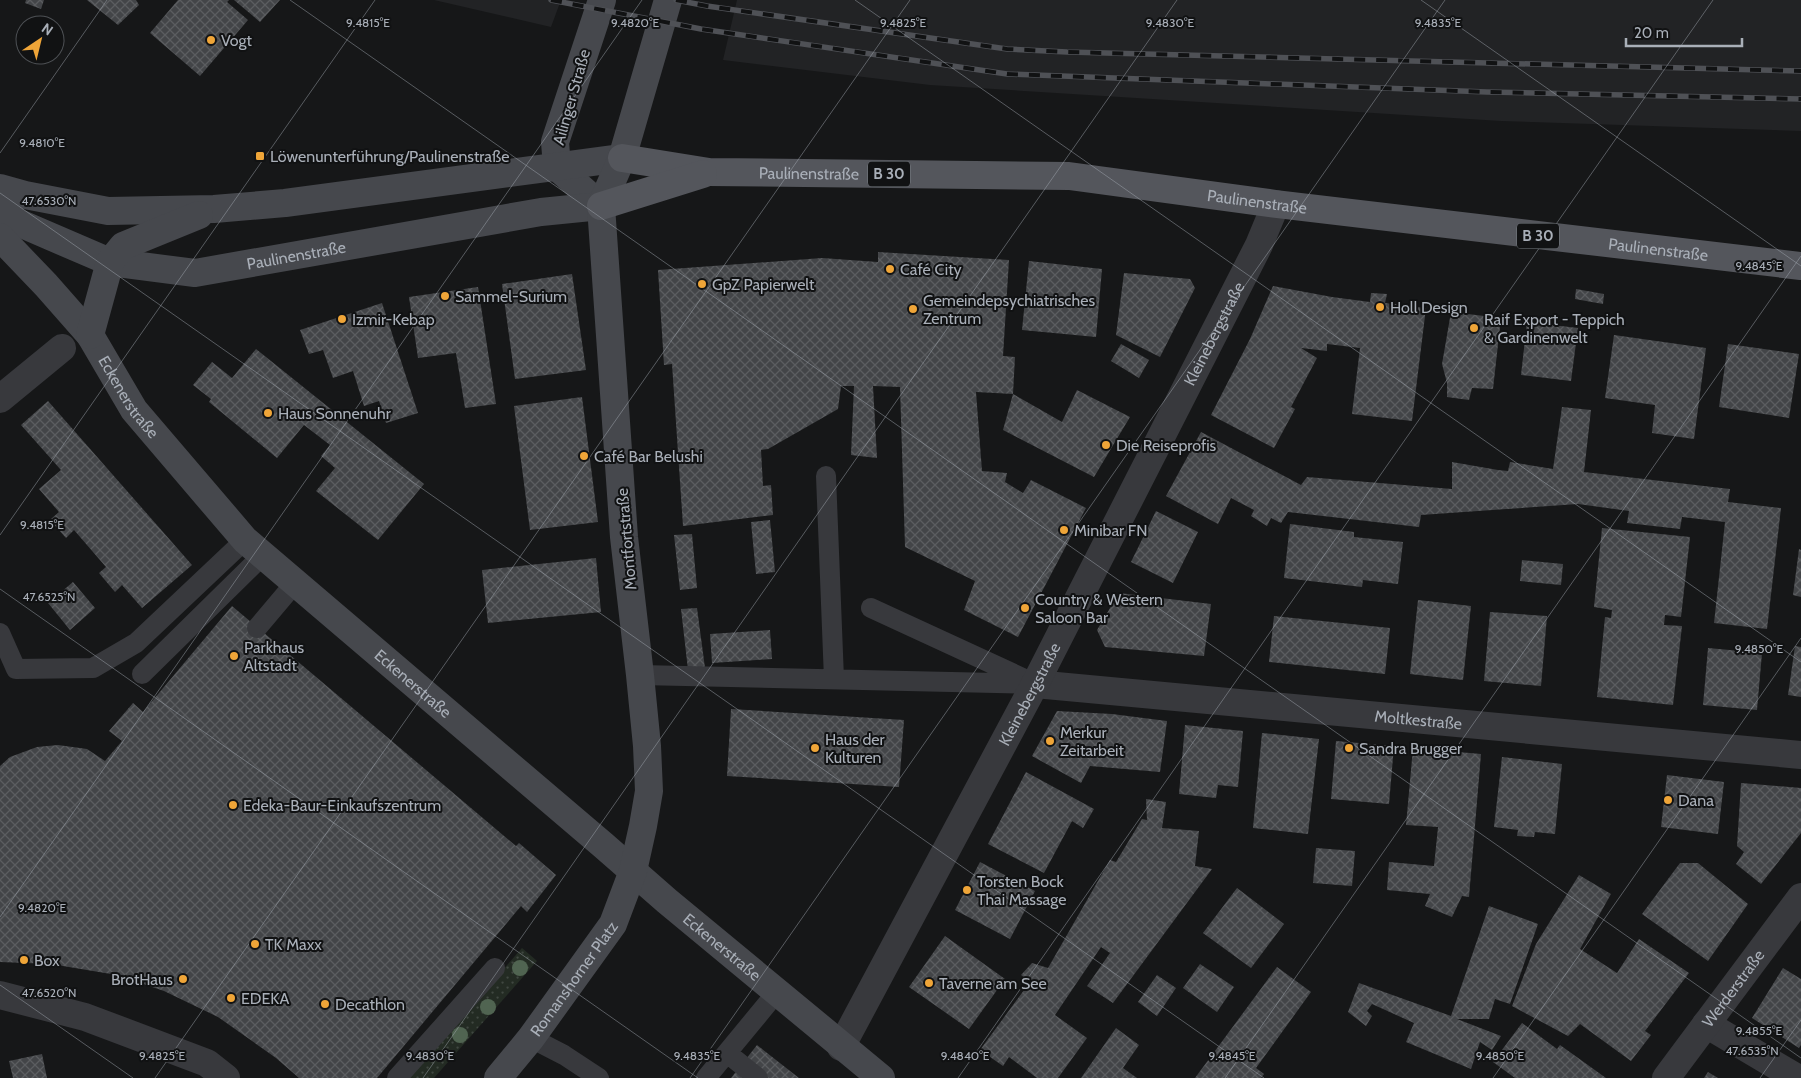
<svg xmlns="http://www.w3.org/2000/svg" width="1801" height="1078" font-family="Cabin,sans-serif">
<style>
.built{fill:#222325}
.grass{fill:url(#grass-dots)}
.building{fill:url(#building-cross-hatch)}
.lines{fill:none;stroke-linecap:round;stroke-linejoin:round}
.service{stroke:#38393d;stroke-width:20}
.pedestrian{stroke:#38393d;stroke-width:28}
.minor{stroke:#38393d;stroke-width:28}
.secondary{stroke:#46484d;stroke-width:28}
.primary{stroke:#54565c;stroke-width:28}
.rail-casing{stroke:#4f5156;stroke-width:5.5}
.rail{stroke:#111213;stroke-width:4;stroke-dasharray:11;stroke-linecap:butt}
.tree{fill:#506451}
.ticks{fill:none;stroke:#a9afb8;stroke-width:1;stroke-opacity:0.45}
.poi-dot{fill:#efa538;stroke:#111213;stroke-width:2}
.labels{text-anchor:middle;stroke-width:4;stroke-linejoin:round;paint-order:stroke}
.shield{fill:#111213;stroke:#7b8086;stroke-width:1}
.shield-label{font-size:15px;font-weight:bold;fill:#a9afb8}
.poi-label{font-size:16px;fill:#a9afb8;stroke:#111213;text-anchor:start}
.street-label{font-size:16px;fill:#a9afb8;stroke:#111213}
.ticks-label{font-size:12px;text-anchor:middle;fill:#a9afb8;stroke:#111213;stroke-width:4;stroke-linejoin:round;paint-order:stroke}
</style>
<defs>
<pattern id="grass-dots" width="8" height="8" patternUnits="userSpaceOnUse" patternTransform="scale(1.25)"><rect width="8" height="8" fill="#232b23"/><path d="M2 2h.1M6 6h.1" fill="none" stroke="#404741" stroke-width="1.8" stroke-linecap="round"/></pattern>
<pattern id="building-cross-hatch" width="8" height="8" patternUnits="userSpaceOnUse" patternTransform="scale(1.25)"><rect width="8" height="8" fill="#434548"/><path d="M0 0l8 8M0 8l8-8" fill="none" stroke="#5b5d60"/></pattern>
</defs>
<rect width="100%" height="100%" fill="#161718"/>
<path class="built" d="M434,0H561L551,27Z
M737,0H1801V131L1501,121L930,85L723,60Z"/>
<path class="grass" d="M522,948L537,961L434,1078H408Z"/>
<path class="building" d="M26,0H44L41,9L25,3Z
M87,0H136L139,5L118,25Z
M178,0H229L227,2L248,20L200,76L150,33Z
M234,0H280L260,22Z
M878,252L1009,260L1003,356L1015,357L1013,394L1062,422L1077,390L1130,417L1094,477L1003,430L1013,394L976,392L982,471L1007,473L1005,482L1023,493L1031,480L1086,508L1018,637L964,610L975,581L905,547L900,387L873,386L877,458L851,455L854,386H841L838,409L768,449L761,450L763,486L771,485L773,515L683,526L672,364L664,365L658,270L822,258L878,262Z
M1029,261L1102,269L1096,337L1022,330Z
M1124,273L1190,279L1195,288L1160,357L1116,335Z
M572,274L586,370L515,379L502,284Z
M1273,286L1332,297L1370,302L1371,293L1387,294L1385,303L1426,308L1412,421L1352,414L1360,348L1327,344V351L1301,348L1317,358L1291,407L1295,409L1274,448L1211,415L1250,339Z
M478,287L496,404L465,408L456,353L418,358L409,297Z
M1576,289L1604,294L1603,304L1575,299Z
M382,303L418,413L386,423L379,401L364,406L353,371L333,378L323,350L309,354L300,330Z
M1451,312L1501,318L1493,389L1472,388L1469,400L1447,397V383L1442,364Z
M1527,322L1578,328L1571,381L1521,375Z
M1614,335L1706,348L1694,439L1652,433L1655,405L1605,398Z
M1121,344L1149,360L1139,378L1111,361Z
M1728,344L1799,354L1789,418L1719,407Z
M256,349L424,484L378,540L316,491L335,468L321,456L330,445L304,425L277,458L209,402L211,399L193,385L212,362L232,378Z
M582,397L598,522L530,530L514,406Z
M48,401L192,565L142,608L122,585L115,592L99,573L106,567L74,530L66,538L50,520L59,512L39,489L61,470L21,425Z
M1562,407L1591,410L1584,472L1730,489L1728,502L1781,508L1767,629L1714,623L1725,522L1682,517L1680,529L1627,523L1629,511L1578,504L1421,515L1419,527L1288,512L1281,523L1271,518L1267,526L1251,516L1254,510L1231,498L1218,524L1166,496L1201,432L1301,485L1307,477L1452,489V462L1498,470L1508,471L1510,462L1553,469Z
M1156,511L1198,532L1173,583L1131,562Z
M770,520L775,572L756,574L751,522Z
M1290,524L1354,532V537L1403,542L1398,584L1363,580L1362,587L1284,578Z
M1602,528L1690,537L1681,617L1665,615L1664,625L1682,626L1673,705L1597,697L1605,617L1611,618L1612,610L1594,607Z
M692,534L697,588L680,590L674,535Z
M1799,549L1801,550V597L1793,595Z
M596,558L601,612L488,623L482,570Z
M1522,560L1563,564L1561,585L1520,581Z
M73,582L95,608L70,630L48,603Z
M1119,593L1211,604L1204,656L1105,647L1097,630Z
M1418,600L1471,606L1463,680L1410,674Z
M232,606L516,846L519,843L556,875L527,912L521,906L377,1078H299L276,1058L218,1017L164,991L117,975L51,964L0,962V766L10,757L37,747L58,745L87,749L105,761L122,741L109,731L133,703L143,712Z
M697,608L705,668L688,670L681,609Z
M1490,612L1547,616L1541,686L1484,681Z
M1274,616L1390,628L1385,674L1269,662Z
M770,630L772,659L712,663L710,634Z
M1795,646L1801,647V697L1788,695Z
M1708,648L1762,653L1757,710L1703,705Z
M731,709L904,720L899,787L727,776Z
M1057,711L1112,714L1167,721L1160,772L1090,766L1081,783L1032,756Z
M1185,725L1243,731L1238,787L1218,785L1216,798L1179,794Z
M1262,733L1319,739L1308,834L1253,828Z
M1336,741L1394,746L1389,804L1331,799Z
M1413,748L1481,754L1469,897L1462,896L1452,917L1425,906L1430,894L1387,890L1389,862L1434,866L1438,827L1406,825Z
M1502,757L1562,764L1555,834L1535,832L1534,837L1517,836L1518,830L1494,827Z
M1026,772L1094,809L1083,828L1072,821L1044,873L988,844Z
M1667,775L1724,782L1718,834L1661,827Z
M1741,783L1801,788V833L1761,884L1736,864L1744,852L1737,846Z
M1146,799L1166,802L1162,828L1199,831L1195,866L1212,869L1113,1003L1087,986L1110,953L1101,947L1055,1015L1087,1038L1058,1078H1037L1009,1057L1003,1066L980,1050L1030,982L1021,975L1032,963L1048,968L1110,860L1116,862L1142,819L1147,820Z
M1316,848L1355,851L1352,886L1313,883Z
M980,862L1035,891L1010,939L955,910Z
M1680,863H1698L1748,904L1708,961L1642,914Z
M1579,875L1611,894L1580,949L1617,973L1639,939L1689,973L1645,1031L1651,1035L1631,1061L1580,1024L1568,1036L1512,1006L1536,944Z
M1237,888L1284,924L1251,968L1203,933Z
M1489,906L1538,924L1510,1004L1495,999L1489,1019H1457L1501,1036L1492,1050L1480,1042L1471,1069L1406,1042L1414,1023L1372,1004L1367,1011L1372,1016L1366,1026L1348,1012L1359,983L1451,1016Z
M945,936L1005,979L969,1029L909,987Z
M1200,964L1234,987L1217,1012L1183,988Z
M1277,967L1311,992L1256,1068L1264,1074L1261,1078H1195Z
M1783,968L1801,979V1045L1799,1048L1752,1018Z
M1157,975L1176,988L1157,1016L1138,1002Z
M1522,1023L1557,1049L1560,1045L1606,1078H1515L1493,1062Z
M1116,1028L1139,1045L1123,1068L1137,1078H1081Z
M757,1045L799,1078H731Z
M42,1054L47,1078H13L9,1061Z
M1708,1072L1718,1078H1704Z"/>
<g class="lines">
<path class="service" d="M826,476L834,679
M871,608L1027,680
M257,628L295,583
M0,633L16,669L93,668L136,643L245,540
M142,674L263,555
M640,675L1035,684
M531,1038L564,1055L599,1078
M727,1053L758,1078
M397,1078L495,968
M706,1078L777,992"/>
<path class="pedestrian" d="M0,399L62,348
M0,995L85,1017L207,1063L226,1078"/>
<g class="minor">
<path id="s1" d="M1035,684L1801,755"/>
<path d="M1706,1024L1797,1078"/>
<path id="s2" d="M841,1047L1035,684L1259,245L1276,204"/>
<path id="s3" d="M1666,1078L1801,897"/>
</g>
<g class="secondary">
<path d="M557,167L555,142L602,0"/>
<path d="M557,167L601,206"/>
<path d="M0,188L25,195L108,211L214,209L285,203L622,158"/>
<path id="s4" d="M0,211L17,222L110,262L195,273L541,212L601,206"/>
<path id="s5" d="M0,237L46,285L90,335L134,410L245,540L603,845L667,901L881,1078"/>
<path d="M90,335L110,262L123,246L199,215"/>
<path id="s6" d="M498,1078L531,1038L613,924L633,871L643,826L649,791L647,746L640,675L624,537L601,206L622,158L668,0"/>
</g>
<g class="primary">
<path id="s7" d="M622,158L709,172L1069,176L1276,204L1801,266"/>
<path d="M601,206L703,174"/>
</g>
<defs>
<path id="rail" d="M551,0L701,29L1007,74L1487,92L1801,99
M676,0L707,6L1007,49L1067,52L1801,71"/>
</defs>
<use href="#rail" class="rail-casing"/>
<use href="#rail" class="rail"/>
</g>
<g class="tree">
<circle cx="520" cy="968" r="8"/>
<circle cx="488" cy="1007" r="8"/>
<circle cx="460" cy="1035" r="8"/>
</g>
<path class="ticks" d="M290,0L1801,1058M855,0L1801,662M1421,0L1801,266M0,153L107,0M0,193L1264,1078M0,535L375,0M0,589L698,1078M0,917L642,0M0,985L133,1078M155,1078L910,0M423,1078L1177,0M690,1078L1445,0M958,1078L1713,0M1225,1078L1801,256M1493,1078L1801,638M1760,1078L1801,1020"/>
<g class="poi-dot">
<circle cx="211" cy="40" r="5"/>
<rect x="255" y="151" width="10" height="10" rx="2.5"/>
<circle cx="890" cy="269" r="5"/>
<circle cx="702" cy="284" r="5"/>
<circle cx="445" cy="296" r="5"/>
<circle cx="1380" cy="307" r="5"/>
<circle cx="913" cy="309" r="5"/>
<circle cx="342" cy="319" r="5"/>
<circle cx="1474" cy="328" r="5"/>
<circle cx="268" cy="413" r="5"/>
<circle cx="1106" cy="445" r="5"/>
<circle cx="584" cy="456" r="5"/>
<circle cx="1064" cy="530" r="5"/>
<circle cx="1025" cy="608" r="5"/>
<circle cx="234" cy="656" r="5"/>
<circle cx="1050" cy="741" r="5"/>
<circle cx="815" cy="748" r="5"/>
<circle cx="1349" cy="748" r="5"/>
<circle cx="1668" cy="800" r="5"/>
<circle cx="233" cy="805" r="5"/>
<circle cx="967" cy="890" r="5"/>
<circle cx="255" cy="944" r="5"/>
<circle cx="24" cy="960" r="5"/>
<circle cx="183" cy="979" r="5"/>
<circle cx="929" cy="983" r="5"/>
<circle cx="231" cy="998" r="5"/>
<circle cx="325" cy="1004" r="5"/>
</g>
<g class="labels">
<g class="shield">
<rect x="868" y="161.5" width="42" height="25" rx="4"/>
<rect x="1517" y="223.5" width="42" height="25" rx="4"/>
</g>
<g class="shield-label">
<text x="889" y="179">B 30</text>
<text x="1538" y="241">B 30</text>
</g>
<g class="poi-label">
<text x="221" y="46">Vogt</text>
<text x="270" y="162">Löwenunterführung/Paulinenstraße</text>
<text x="900" y="275">Café City</text>
<text x="712" y="290">GpZ Papierwelt</text>
<text x="455" y="302">Sammel-Surium</text>
<text x="923" y="306">Gemeindepsychiatrisches<tspan x="923" dy="18">Zentrum</tspan></text>
<text x="1390" y="313">Holl Design</text>
<text x="352" y="325">Izmir-Kebap</text>
<text x="1484" y="325">Raif Export - Teppich<tspan x="1484" dy="18">&amp; Gardinenwelt</tspan></text>
<text x="278" y="419">Haus Sonnenuhr</text>
<text x="1116" y="451">Die Reiseprofis</text>
<text x="594" y="462">Café Bar Belushi</text>
<text x="1074" y="536">Minibar FN</text>
<text x="1035" y="605">Country &amp; Western<tspan x="1035" dy="18">Saloon Bar</tspan></text>
<text x="244" y="653">Parkhaus<tspan x="244" dy="18">Altstadt</tspan></text>
<text x="1060" y="738">Merkur<tspan x="1060" dy="18">Zeitarbeit</tspan></text>
<text x="825" y="745">Haus der<tspan x="825" dy="18">Kulturen</tspan></text>
<text x="1359" y="754">Sandra Brugger</text>
<text x="1678" y="806">Dana</text>
<text x="243" y="811">Edeka-Baur-Einkaufszentrum</text>
<text x="977" y="887">Torsten Bock<tspan x="977" dy="18">Thai Massage</tspan></text>
<text x="265" y="950">TK Maxx</text>
<text x="34" y="966">Box</text>
<text x="173" y="985" text-anchor="end">BrotHaus</text>
<text x="939" y="989">Taverne am See</text>
<text x="241" y="1004">EDEKA</text>
<text x="335" y="1010">Decathlon</text>
</g>
<g class="street-label">
<text transform="translate(571 97) rotate(-74)" y="6">Ailinger Straße</text>
<text dy="6" stroke="none"><textPath href="#s7" startOffset="188">Paulinenstraße</textPath></text>
<text dy="6" stroke="none"><textPath href="#s7" startOffset="638">Paulinenstraße</textPath></text>
<text dy="6" stroke="none"><textPath href="#s7" startOffset="1042">Paulinenstraße</textPath></text>
<text dy="6" stroke="none"><textPath href="#s4" startOffset="310">Paulinenstraße</textPath></text>
<text dy="6" stroke="none"><textPath href="#s2" startOffset="805">Kleinebergstraße</textPath></text>
<text dy="6" stroke="none"><textPath href="#s5" startOffset="206">Eckenerstraße</textPath></text>
<text transform="translate(626 539) rotate(-95)" y="6">Montfortstraße</text>
<text dy="6" stroke="none"><textPath href="#s5" startOffset="612">Eckenerstraße</textPath></text>
<text dy="6" stroke="none"><textPath href="#s2" startOffset="400">Kleinebergstraße</textPath></text>
<text dy="6" stroke="none"><textPath href="#s1" startOffset="385">Moltkestraße</textPath></text>
<text dy="6" stroke="none"><textPath href="#s5" startOffset="1018">Eckenerstraße</textPath></text>
<text dy="6" stroke="none"><textPath href="#s6" startOffset="125">Romanshorner Platz</textPath></text>
<text dy="6" stroke="none"><textPath href="#s3" startOffset="112">Werderstraße</textPath></text>
</g>
</g>
<g class="ticks-label">
<text x="368" y="27">9.4815°E</text>
<text x="635" y="27">9.4820°E</text>
<text x="903" y="27">9.4825°E</text>
<text x="1170" y="27">9.4830°E</text>
<text x="1438" y="27">9.4835°E</text>
<text x="42" y="147">9.4810°E</text>
<text x="49" y="205">47.6530°N</text>
<text x="1759" y="270">9.4845°E</text>
<text x="42" y="529">9.4815°E</text>
<text x="49" y="601">47.6525°N</text>
<text x="1759" y="653">9.4850°E</text>
<text x="42" y="912">9.4820°E</text>
<text x="49" y="997">47.6520°N</text>
<text x="1759" y="1035">9.4855°E</text>
<text x="1752" y="1055">47.6535°N</text>
<text x="162" y="1060">9.4825°E</text>
<text x="430" y="1060">9.4830°E</text>
<text x="697" y="1060">9.4835°E</text>
<text x="965" y="1060">9.4840°E</text>
<text x="1232" y="1060">9.4845°E</text>
<text x="1500" y="1060">9.4850°E</text>
</g>
<g transform="translate(40 40) rotate(35)"><circle r="24" fill="#111213" stroke="#4e5155"/>
<path d="M0-4L9 19L0 12L-9 19Z" fill="#efa538"/>
<text y="-8" font-size="14" font-weight="bold" text-anchor="middle" fill="#a9afb8">N</text>
</g>
<path d="M1626 38v8h116v-8" fill="none" stroke="#a9afb8" stroke-width="2.5"/>
<text x="1634" y="38" font-size="15" fill="#a9afb8" stroke="#111213" stroke-width="4" paint-order="stroke">20 m</text>
</svg>
